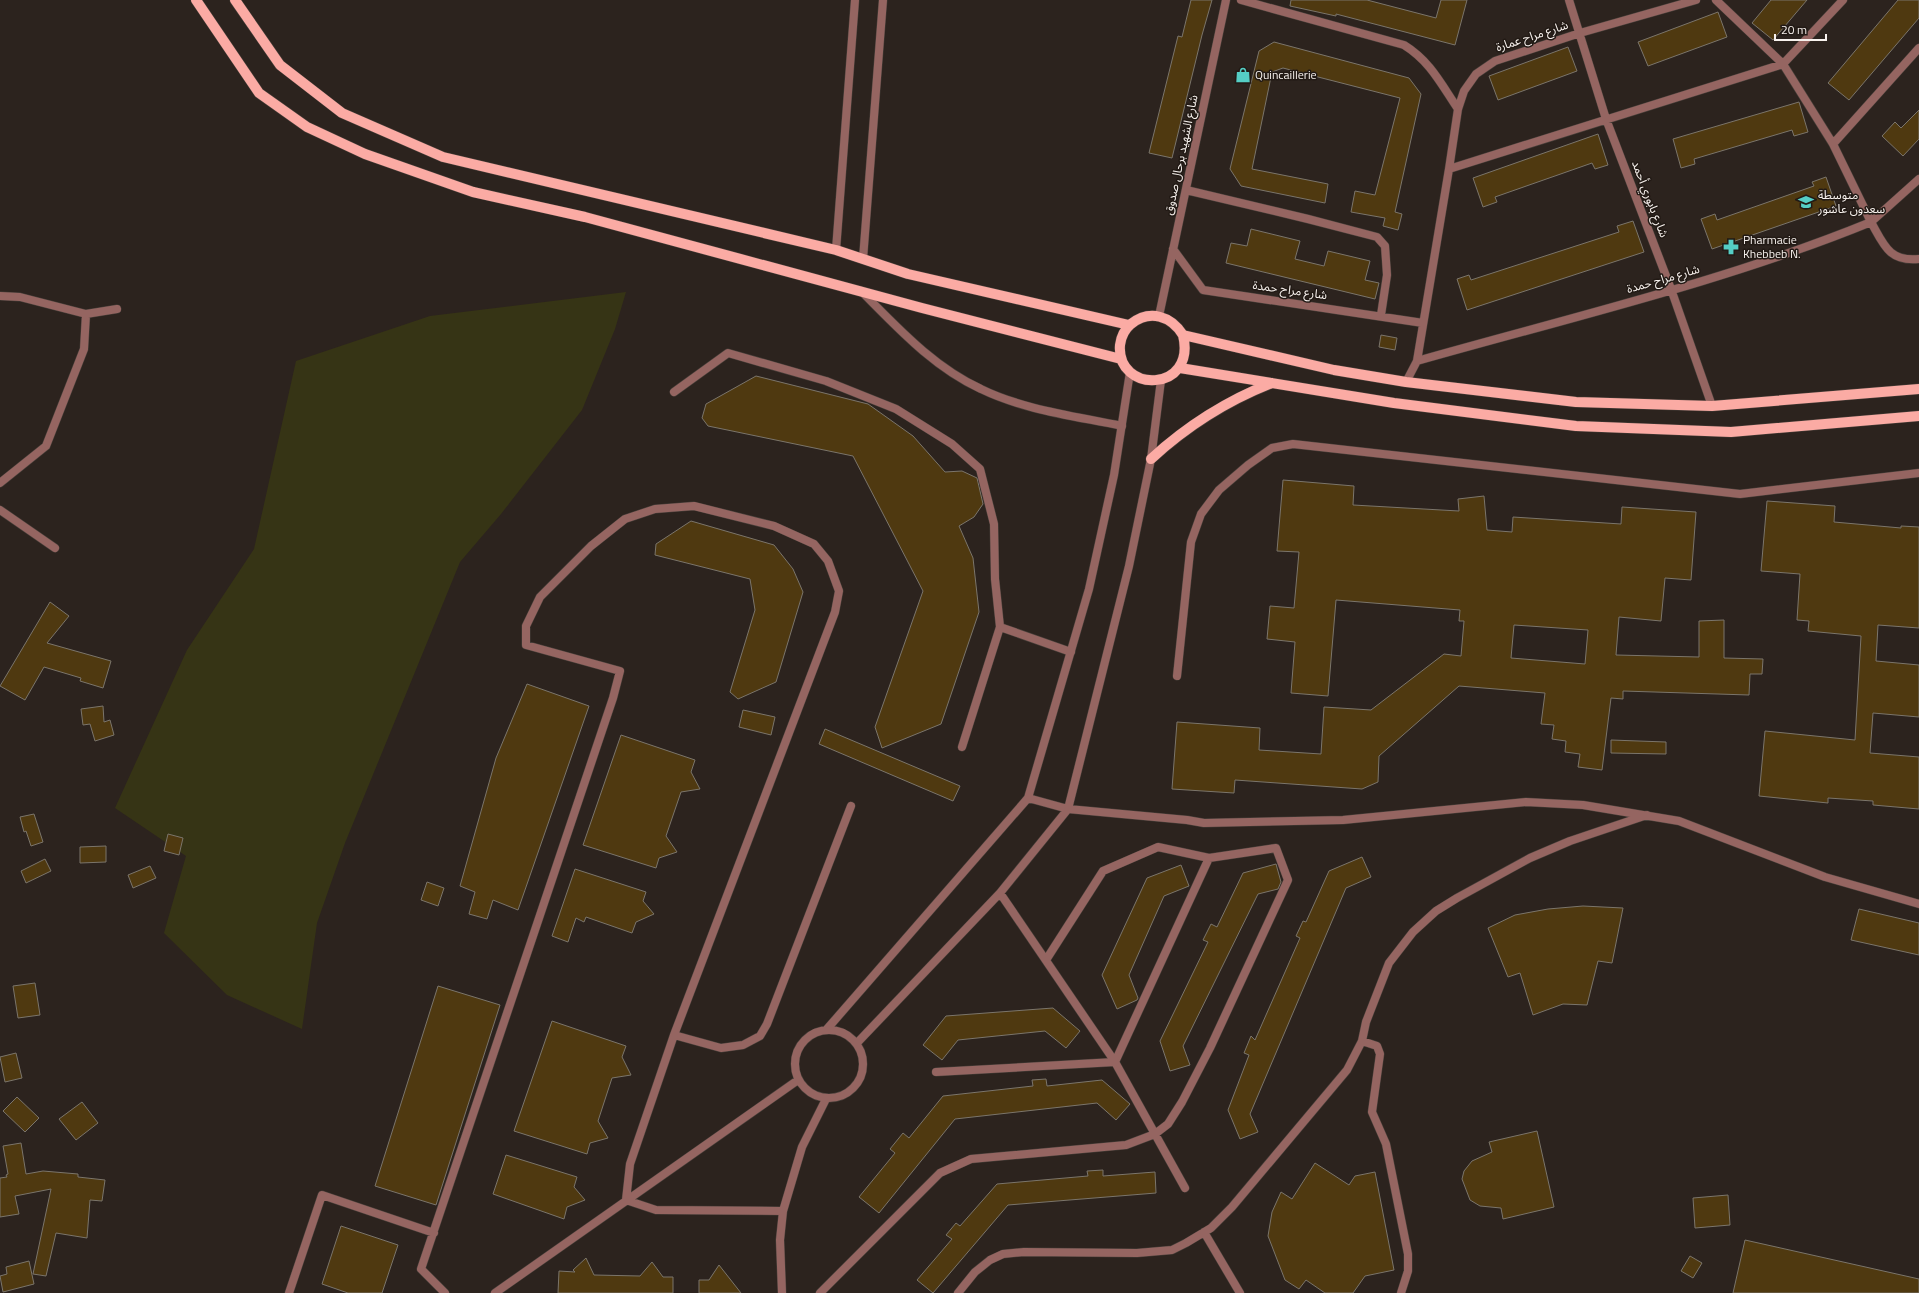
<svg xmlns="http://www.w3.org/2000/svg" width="1919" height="1293" font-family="'Titillium Web','Noto Sans Arabic',sans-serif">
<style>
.green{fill:#363415}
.building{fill:#4f3910;stroke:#7b756b;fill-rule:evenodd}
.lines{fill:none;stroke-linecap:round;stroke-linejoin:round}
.lane-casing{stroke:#49403b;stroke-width:9}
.street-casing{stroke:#49403b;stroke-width:9}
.primary-casing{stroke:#49403b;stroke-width:11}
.lane{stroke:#956561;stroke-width:8}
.street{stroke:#956561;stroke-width:8}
.primary{stroke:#fbaba4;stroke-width:10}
.labels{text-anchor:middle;stroke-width:3;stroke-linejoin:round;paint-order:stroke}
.street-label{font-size:12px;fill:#f8f2ee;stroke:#221a15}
.poi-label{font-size:12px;fill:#f8f2ee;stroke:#221a15;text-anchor:start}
</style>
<rect width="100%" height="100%" fill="#2c231e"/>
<path class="green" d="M626,292L615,329L582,410L501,514L460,562L345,843L317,923L302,1029L227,995L164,933L186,856L115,808L187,650L254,549L296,361L430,316Z"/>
<path class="building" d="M1191,0H1212L1202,35L1172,158L1149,153L1178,36L1182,37Z
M1291,0H1367L1436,18L1441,0H1467L1455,45L1336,14V16L1290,6Z
M1771,0H1807L1773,40L1752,23Z
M1898,0H1919V18L1849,100L1828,83Z
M1718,12L1727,37L1648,66L1638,42Z
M1274,42L1409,78L1421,94L1395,212L1402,214L1398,230L1383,226L1385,218L1351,212L1355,191L1375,195L1400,98L1283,68L1272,72L1252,169L1328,184L1325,203L1241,186L1230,169L1259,51Z
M1568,47L1577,71L1498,100L1489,76Z
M1799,102L1808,132L1794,136L1792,130L1694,159L1695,164L1681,168L1673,139Z
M1919,110V139L1903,156L1882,136L1895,122L1901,128Z
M1598,134L1608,165L1595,169L1592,163L1495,197L1497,202L1483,207L1473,178Z
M1826,177L1836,206L1712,249L1701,219L1715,214L1717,220L1814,186L1812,182Z
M1633,221L1644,252L1467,310L1457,279L1469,275L1471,280L1619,232L1617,226Z
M1251,229L1300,241L1295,259L1324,266L1328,251L1370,261L1365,280L1379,283L1375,299L1226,263L1231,243L1247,246Z
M1381,335L1397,338L1395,350L1379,347Z
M756,376L868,404L913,436L945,472L962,471L977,478L983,504L974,517L959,526L973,558L979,612L941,724L882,748L875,727L923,591L853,456L708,426L702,418L706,404Z
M1283,480L1354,486L1353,505L1459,511L1458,499L1484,496L1487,530L1512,532L1513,517L1621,524L1622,507L1696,512L1691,580L1665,578L1661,621L1619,617L1616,655L1699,657V621L1724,620V658L1763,659L1762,674H1750L1749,695L1623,691V699L1611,698L1602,770L1578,767L1580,754L1565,752L1566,741L1552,739L1554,725L1541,724L1545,693L1459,686L1379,756L1378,782L1362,789L1235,780L1234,793L1172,789L1177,722L1260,728L1259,750L1321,754L1324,707L1371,710L1444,654L1461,656L1464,621H1459L1460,610L1336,600L1328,696L1291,693L1295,642L1267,639L1270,606L1294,608L1299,552L1277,551ZM1514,625L1588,630L1585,664L1511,658Z
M1767,501L1835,506L1834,522L1901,528V526L1919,527V628L1878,625L1876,661L1919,665V717L1873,713L1870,753L1919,757V809L1873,805V801L1828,798V803L1759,796L1765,731L1855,740L1861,636L1808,631L1809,621L1797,620L1800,574L1761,571Z
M691,521L774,545L793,569L803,592L776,682L738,699L730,692L755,610L750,579L655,555L656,544Z
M50,602L69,616L47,643L111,661L103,688L80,681L81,678L44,667L25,700L0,686Z
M527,684L589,706L518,910L493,900L487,919L469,914L475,892L460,886L496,758Z
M103,706L104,722L110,720L114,735L95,741L90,724L83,725L81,709Z
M743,710L775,717L771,735L739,727Z
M825,729L960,786L953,801L819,744Z
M621,735L695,760L691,772L700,789L681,792L666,836L677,852L659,858L656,868L583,845Z
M1611,740L1666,742V754L1611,753Z
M34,814L43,842L31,846L26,831L24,832L20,817Z
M168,834L183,838L179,855L164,851Z
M106,846V862L80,863V847Z
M1362,857L1371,877L1346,888L1250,1114L1258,1132L1240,1139L1228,1110L1249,1055L1244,1053L1251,1036L1255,1040L1300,938L1296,936L1303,921L1306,922L1329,871Z
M45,859L51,871L26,883L21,871Z
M1276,864L1281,882L1278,889L1258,894L1183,1046L1190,1065L1170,1071L1160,1041L1208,942L1203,940L1211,924L1217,927L1243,873Z
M1181,865L1189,886L1164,896L1129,975L1138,998L1137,1000L1117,1009L1102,975L1147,878Z
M150,866L156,878L133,888L128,875Z
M575,869L646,892L643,901L654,914L636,922L632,933L586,917L584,922L576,918L568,942L552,936Z
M427,882L444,888L438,906L421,900Z
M1583,906L1623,908L1612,963L1598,961L1587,1005L1563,1004L1533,1015L1520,973L1508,977L1488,928L1515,915L1548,909Z
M1859,909L1919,923V955L1851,940Z
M35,983L40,1015L18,1018L13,986Z
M438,986L500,1005L436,1205L375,1186Z
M1053,1008L1080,1031L1066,1048L1045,1031L958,1040L942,1060L923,1045L946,1016Z
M552,1021L626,1046L622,1057L631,1075L612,1078L598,1121L608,1138L590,1143L587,1154L514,1131Z
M16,1053L22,1078L5,1082L0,1057Z
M1046,1079L1047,1086L1102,1080L1130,1104L1116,1120L1097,1103L955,1119L879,1213L859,1197L895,1153L890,1149L903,1133L909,1138L943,1096L1033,1086L1032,1080Z
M17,1097L39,1118L25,1132L3,1111Z
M82,1102L98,1123L76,1140L59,1119Z
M1537,1131L1554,1207L1503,1219L1501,1208L1480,1206L1470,1200L1462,1179L1464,1171L1472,1161L1492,1152L1489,1142Z
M21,1143L26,1174L43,1171L78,1174V1177L105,1180L102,1201L90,1200L87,1238L56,1233L46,1276L33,1274L51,1189L15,1196L19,1214L0,1217V1178L7,1177L6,1175L8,1174L3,1146Z
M506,1155L577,1177L574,1187L585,1200L567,1207L564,1219L493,1194Z
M1315,1163L1349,1185L1355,1176L1375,1172L1394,1270L1365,1276L1353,1293H1325L1306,1280L1299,1289L1285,1280L1268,1236L1272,1212L1281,1192L1292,1199Z
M1103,1170V1176L1155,1172L1156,1193L1008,1205L933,1293L917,1280L952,1239L946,1235L956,1223L960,1226L997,1184L1088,1176L1087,1171Z
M1728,1195L1730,1225L1695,1228L1693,1198Z
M341,1226L398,1245L382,1293H348L322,1284Z
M1745,1240L1919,1279V1293H1733Z
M1690,1256L1702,1263L1693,1278L1681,1271Z
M586,1258L594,1275L640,1276L652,1262L663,1277H673V1293H558L559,1271L575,1272L573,1270Z
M29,1261L34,1284L3,1292L0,1276L7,1274L6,1267Z
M719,1265L741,1293H699V1280H709Z"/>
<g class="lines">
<defs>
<path id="lane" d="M861,291C897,327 933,367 981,389C1024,410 1075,416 1122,426
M674,392L728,353L826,381L896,409L952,444L980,469L994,524L995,579L1000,627
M962,747L1000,627L1071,652"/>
<path id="street" d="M1241,0L1404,45C1430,61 1441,84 1458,109
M1569,0L1606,119L1671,289L1712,406
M1716,0L1783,64L1833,144L1871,222L1919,179
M1833,144L1919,48
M1449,169L1458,109L1464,91L1476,74L1495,61L1580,33L1696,0
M1186,190L1308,219L1377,237L1385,246L1387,275L1381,315
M1173,249L1203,290L1423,323
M836,250L855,0
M863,259L883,0
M0,296L20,297L86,314L117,309
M1159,316L1226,0
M1417,361L1449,169L1783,64L1843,0
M1406,382L1417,361C1568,318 1727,281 1871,222C1884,245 1889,262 1919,259
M0,483L46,446L84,349L86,314
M0,510L55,548
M1177,676L1191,542L1201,514L1219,490L1248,465L1272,448L1293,444L1740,494L1919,473
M1028,798L1068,809L1187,820L1204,823L1343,820L1526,802L1583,805L1679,821L1825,877L1919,904
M1000,893L1115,1062L1185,1188
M827,1029L1028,798L1089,589L1114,475L1130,372
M795 1064a34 34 0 1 1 68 0a34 34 0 1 1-68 0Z
M674,1035L721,1048L743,1045L760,1036L767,1024L851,806
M1362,1041L1377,1046L1380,1054L1372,1112L1386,1144L1408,1254V1271L1401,1293
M857,1043L1000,893L1068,809L1129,566L1151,459L1161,380
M936,1072L1115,1062L1209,858
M1204,1232L1240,1293
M289,1293L322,1195L434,1233
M445,1293L421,1269L613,698L620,671L526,645V626L540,597L591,546L625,519L655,509L694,506L774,526L814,544L828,561L839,591L835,612L674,1035L630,1164L626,1200L656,1210L783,1211
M495,1293L798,1080
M782,1293L780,1240L783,1211L802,1147L826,1099
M820,1293L940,1173L971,1159L1126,1145L1155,1134L1168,1124L1182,1102L1210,1048L1288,880L1276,848L1209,858L1158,847L1103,871L1046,960
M958,1293L975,1272L990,1260L1003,1254L1024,1252L1137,1253L1172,1250L1186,1243L1211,1228L1232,1207L1347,1070L1362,1041L1366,1022L1389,963L1413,932L1436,911L1457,898L1530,858L1570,841L1647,815"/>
<path id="primary" d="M196,0L259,93L307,127L365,154L473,192L585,217L922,308L1121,359
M235,0L280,65L342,113L443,157L836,250L908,274L1129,325
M1183,335C1197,393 1116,394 1120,345C1121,337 1125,329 1131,324C1150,309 1171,316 1183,335L1334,370L1406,382L1576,402L1712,406L1919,389
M1180,368L1394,403L1576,426L1731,432L1919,416
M1151,459C1187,426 1226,401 1272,383"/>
</defs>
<use href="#lane" class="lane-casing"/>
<use href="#street" class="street-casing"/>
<use href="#primary" class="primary-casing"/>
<use href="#lane" class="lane"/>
<use href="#street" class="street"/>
<use href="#primary" class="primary"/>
</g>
<defs>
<symbol id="shop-bare" viewBox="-9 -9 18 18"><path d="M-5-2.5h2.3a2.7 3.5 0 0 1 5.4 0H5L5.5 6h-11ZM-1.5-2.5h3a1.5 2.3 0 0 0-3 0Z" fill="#55cec5" stroke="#221a15" stroke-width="2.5" paint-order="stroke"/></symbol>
<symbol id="school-bare" viewBox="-9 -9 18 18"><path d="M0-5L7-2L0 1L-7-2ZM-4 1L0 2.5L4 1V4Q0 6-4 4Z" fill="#55cec5" stroke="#221a15" stroke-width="2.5" paint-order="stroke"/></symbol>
<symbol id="pharmacy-bare" viewBox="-9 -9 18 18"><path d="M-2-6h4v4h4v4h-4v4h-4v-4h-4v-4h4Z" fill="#55cec5" stroke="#221a15" stroke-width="2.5" paint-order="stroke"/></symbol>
</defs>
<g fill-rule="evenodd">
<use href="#shop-bare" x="1232" y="64" width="22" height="22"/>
<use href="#school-bare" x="1795" y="191" width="22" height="22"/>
<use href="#pharmacy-bare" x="1720" y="236" width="22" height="22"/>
</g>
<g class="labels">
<g class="street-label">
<text transform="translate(1532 36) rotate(-18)" y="4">شارع مراح عمارة</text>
<text transform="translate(1181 155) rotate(-78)" y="4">شارع الشهيد برحال صدوق</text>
<text transform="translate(1650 199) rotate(69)" y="4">شارع بابوري أحمد</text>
<text transform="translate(1663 279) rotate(-16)" y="4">شارع مراح حمدة</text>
<text transform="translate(1290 290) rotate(8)" y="4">شارع مراح حمدة</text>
</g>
<g class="poi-label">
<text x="1255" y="79">Quincaillerie</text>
<text x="1818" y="199">متوسطة<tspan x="1818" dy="14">سعدون عاشور</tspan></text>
<text x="1743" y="244">Pharmacie<tspan x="1743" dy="14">Khebbeb N.</tspan></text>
</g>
</g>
<path d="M1775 34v6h51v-6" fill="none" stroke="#f8f2ee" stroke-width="2"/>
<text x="1781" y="34" font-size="12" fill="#f8f2ee" stroke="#221a15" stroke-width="3" paint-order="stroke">20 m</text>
</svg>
